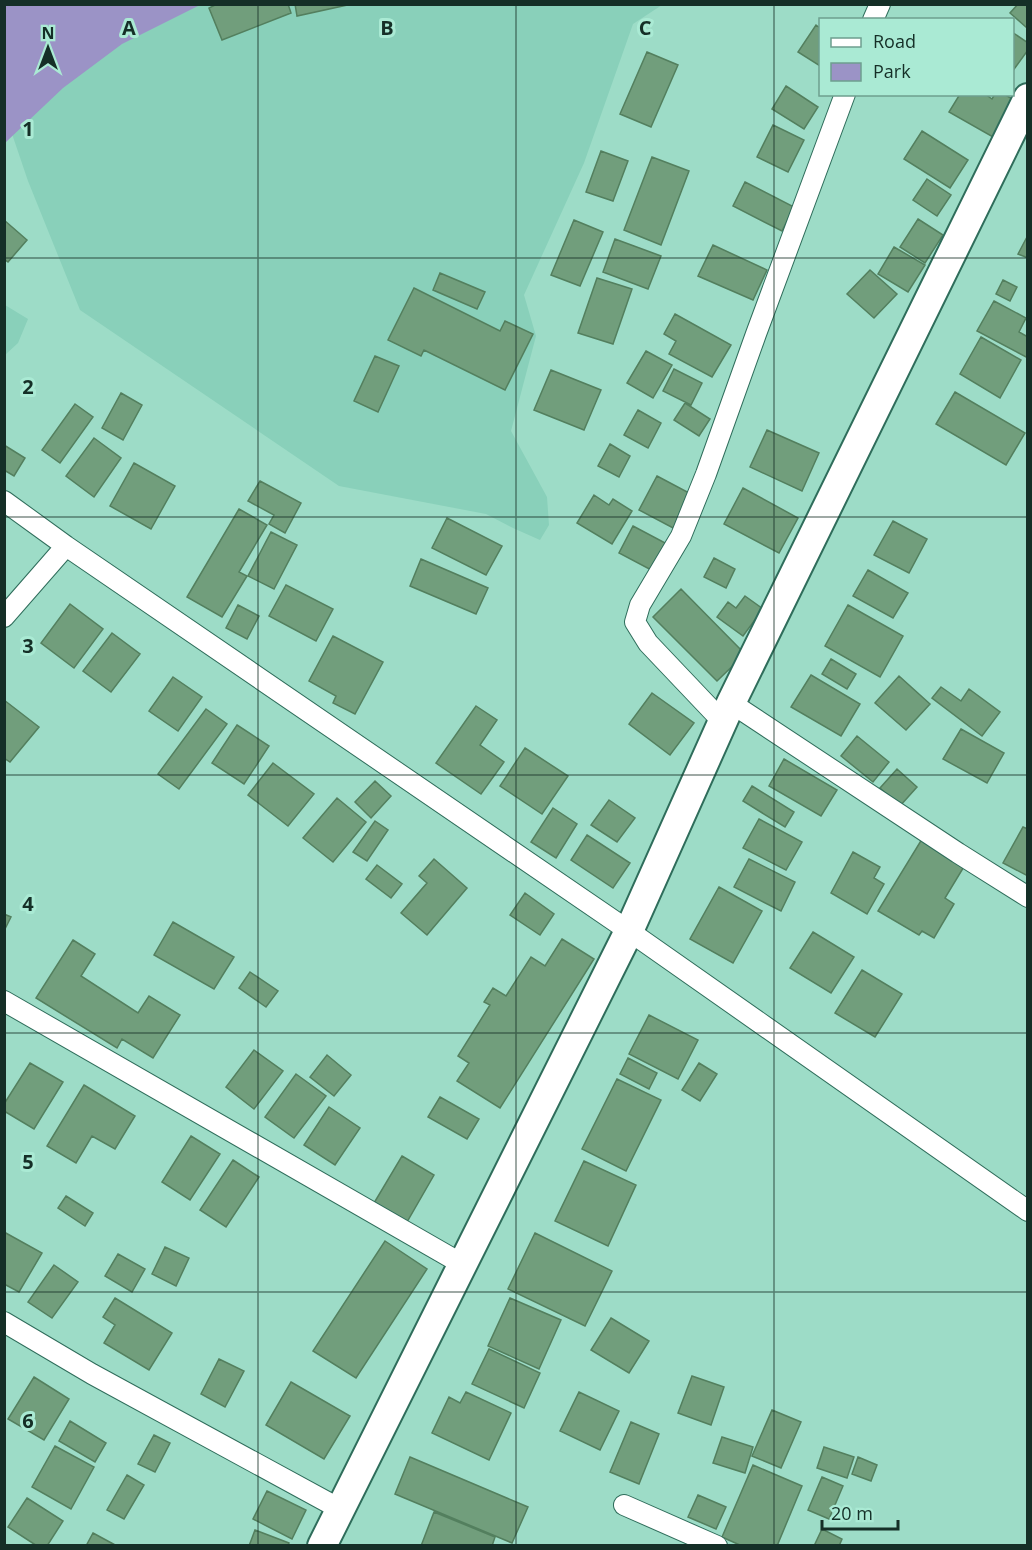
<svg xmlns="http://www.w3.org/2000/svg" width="1032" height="1550" font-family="'Open Sans',sans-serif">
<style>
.built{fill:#89d0ba}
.green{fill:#9b93c6}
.building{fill:#719e7c;stroke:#537f5e;stroke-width:1.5}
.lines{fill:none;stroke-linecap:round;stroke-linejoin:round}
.street-casing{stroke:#2f6d5b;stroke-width:22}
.secondary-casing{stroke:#2f6d5b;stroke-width:32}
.street{stroke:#fff;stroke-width:20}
.secondary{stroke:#fff;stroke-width:28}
.grid{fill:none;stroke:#152f27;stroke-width:1.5;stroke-opacity:0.55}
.grid-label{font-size:20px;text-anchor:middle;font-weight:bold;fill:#152f27;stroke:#aaead4;stroke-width:6;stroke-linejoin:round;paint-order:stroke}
</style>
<rect width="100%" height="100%" fill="#9ddcc7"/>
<path class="built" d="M142,5H662L633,24L584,163L524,295L536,336L511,431L547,497L549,525L540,540L513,528L486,514L339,486L80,310L28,181L10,128Z
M5,305L28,319L18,343L5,355Z"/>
<path class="green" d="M5,4H200V5L122,44L63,88L6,142Z"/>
<path class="building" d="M217,4H288L291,13L222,40L209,8Z
M295,4H352L297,16Z
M1018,4H1028L1027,28L1010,13Z
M816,25L820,28V66L798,52Z
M1012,32L1028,43V50L1012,72Z
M647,52L678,65L651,127L620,114Z
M786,86L818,107L804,129L772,109Z
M960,94H985L992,99L995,94H1004L1014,100L993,137L949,112Z
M773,125L804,140L788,172L757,157Z
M922,131L968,160L950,188L904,159Z
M601,151L628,161L613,201L586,192Z
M652,157L689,171L661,245L624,230Z
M927,179L951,195L937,216L913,200Z
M745,182L794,207L782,231L733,206Z
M918,219L943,235L925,263L900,247Z
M4,220L27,240L8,262L4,259Z
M574,220L603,232L580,286L551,275Z
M1028,235V258L1018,254Z
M615,239L661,256L648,289L603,272Z
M713,245L767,270L753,300L698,276Z
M894,247L925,265L908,292L878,274Z
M870,270L897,294L874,318L847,294Z
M440,273L485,292L477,309L433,290Z
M597,278L632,289L613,344L578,333Z
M1003,280L1017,287L1010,301L996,294Z
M414,288L500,331L505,321L533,334L505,390L424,350L421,356L388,340Z
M994,301L1026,318L1019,332L1028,337V358L977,331Z
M675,314L731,345L712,377L669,354L676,341L664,334Z
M981,337L1021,360L1000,398L960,374Z
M646,351L672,365L653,398L627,383Z
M375,356L399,366L378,412L354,401Z
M674,369L702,383L691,405L663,391Z
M551,370L601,390L584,430L534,410Z
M955,392L1025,433L1006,465L936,424Z
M121,393L142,405L123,440L102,428Z
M685,403L710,419L699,436L674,420Z
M75,404L93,417L60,463L42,450Z
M638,410L661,423L648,448L624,435Z
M767,430L819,453L802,491L750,467Z
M94,438L121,458L94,497L66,476Z
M610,444L630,456L619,477L598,466Z
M4,445L25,458L14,476L4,470Z
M134,463L175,486L151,529L110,506Z
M657,476L693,495L675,529L639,510Z
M260,481L301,503L285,533L269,524L274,515L248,501Z
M743,488L798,518L779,553L724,524Z
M594,495L609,505L613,499L632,511L612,544L577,523Z
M239,509L267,525L239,572L247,576L222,617L187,597Z
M447,518L502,546L486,575L432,548Z
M893,521L927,539L909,573L874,555Z
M633,526L669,545L655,572L619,553Z
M271,532L297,545L274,589L248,576Z
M714,558L735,569L726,588L704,577Z
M421,559L488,588L476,614L410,586Z
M868,570L908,593L893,618L853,596Z
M286,585L333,609L316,641L269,616Z
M681,589L745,654L717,681L653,617Z
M745,596L763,609L743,636L717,617L728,602L736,608Z
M70,604L103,629L74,668L41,643Z
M238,605L259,616L247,639L226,628Z
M848,605L903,636L880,677L825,646Z
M112,633L140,654L111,692L83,671Z
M333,636L383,662L355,714L333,703L336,696L309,681Z
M831,659L856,674L847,689L822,674Z
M811,675L860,704L841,736L791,707Z
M899,676L930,704L906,730L875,703Z
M173,677L202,697L178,731L149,711Z
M941,687L961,701L969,689L1000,712L982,736L932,698Z
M652,693L694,723L670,755L629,724Z
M4,700L39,727L10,762L4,758Z
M476,706L497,720L480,745L504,762L481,794L436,763Z
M206,709L227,724L179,789L158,774Z
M237,725L269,746L244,784L212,763Z
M961,729L1004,753L987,783L943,759Z
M857,736L889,762L873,782L841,756Z
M525,748L568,776L542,814L500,786Z
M784,759L837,790L821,816L769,786Z
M273,763L314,794L288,826L248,795Z
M897,769L917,787L900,806L880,788Z
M375,781L391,796L371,818L355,802Z
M752,786L794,812L785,827L743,801Z
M337,798L366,822L333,862L303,838Z
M609,800L635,818L617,842L591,825Z
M553,808L577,824L556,858L531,842Z
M759,819L802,842L786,870L743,848Z
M375,821L388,830L367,861L353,852Z
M1023,827L1028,829V876L1003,863Z
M587,835L630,863L613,888L571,860Z
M922,839L965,865L945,898L954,904L934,938L922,931L919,935L878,911Z
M853,852L880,867L874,878L884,884L867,914L831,893Z
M434,859L467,888L427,935L401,913L427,883L419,876Z
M749,859L795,882L781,911L734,887Z
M377,865L402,884L391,898L366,879Z
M719,887L762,911L733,963L690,939Z
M525,893L554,914L540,935L510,915Z
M4,914L11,917L4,931Z
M173,922L234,957L214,989L154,955Z
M813,932L854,957L831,993L790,968Z
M562,939L594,959L500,1108L457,1081L469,1063L458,1056L490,1005L484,1002L493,988L506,996L531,957L545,966Z
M73,940L95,954L81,976L138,1013L149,996L180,1015L153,1058L122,1039L117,1048L36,998Z
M862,970L902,994L875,1037L835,1013Z
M250,972L278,991L266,1007L239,988Z
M649,1015L698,1040L678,1079L629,1054Z
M254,1050L283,1071L254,1109L226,1087Z
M327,1055L351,1075L334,1096L310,1077Z
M628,1058L657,1073L649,1089L620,1074Z
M30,1063L63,1082L34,1129L4,1111V1104Z
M699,1063L717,1074L700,1101L682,1090Z
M296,1074L326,1096L294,1138L265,1117Z
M617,1079L661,1100L626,1171L582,1149Z
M84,1085L135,1116L115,1149L92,1136L76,1163L47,1146Z
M440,1097L479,1119L467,1139L428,1117Z
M329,1107L360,1128L335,1165L304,1145Z
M191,1136L220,1154L190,1200L162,1182Z
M402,1156L434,1175L407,1222L374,1203Z
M233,1160L259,1177L226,1227L200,1210Z
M584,1161L636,1185L608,1246L555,1221Z
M66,1196L93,1213L85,1226L58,1208Z
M4,1232L42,1253L19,1292L4,1284Z
M535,1233L612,1271L585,1326L508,1289Z
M385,1241L427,1269L356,1378L313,1351Z
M165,1247L189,1258L176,1286L152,1274Z
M118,1254L145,1269L132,1292L105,1276Z
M54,1265L78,1282L52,1318L28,1302Z
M115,1298L172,1333L149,1370L104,1343L115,1325L103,1317Z
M510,1298L561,1320L539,1369L488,1346Z
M611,1318L649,1341L629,1373L591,1350Z
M489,1349L540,1373L524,1408L472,1384Z
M219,1359L244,1371L225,1407L201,1394Z
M692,1376L724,1387L711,1425L678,1413Z
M34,1377L69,1399L44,1440L8,1419Z
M291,1382L350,1416L324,1459L266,1425Z
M466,1392L511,1413L489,1460L432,1433L449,1397L460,1403Z
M579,1392L619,1411L600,1450L560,1431Z
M772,1410L801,1422L781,1468L752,1456Z
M70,1421L106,1443L95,1462L59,1441Z
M631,1422L659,1434L639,1484L610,1472Z
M154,1435L170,1443L155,1472L138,1464Z
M722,1437L753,1447L745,1473L713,1463Z
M55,1446L94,1467L71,1509L32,1487Z
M824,1447L854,1457L847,1478L817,1468Z
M410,1457L528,1507L512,1543L395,1494Z
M858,1457L877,1465L871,1481L852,1474Z
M753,1465L802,1486L777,1546H742L722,1537Z
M127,1475L144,1485L124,1519L107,1510Z
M822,1477L843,1486L829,1519L808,1510Z
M267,1491L306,1510L292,1539L253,1519Z
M698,1495L726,1507L716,1529L688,1517Z
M27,1498L63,1521L47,1546H37L8,1527Z
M434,1512L495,1537L492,1546H421Z
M822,1529L842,1539L839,1546H814Z
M255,1530L289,1543L288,1546H249Z
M93,1533L117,1546H86Z"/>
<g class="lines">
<defs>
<path id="street" d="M873,20L880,4
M4,501L66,546L629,931L1028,1211
M4,617L66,546
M731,703L958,853L1028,897
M723,722L648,643L635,622L640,605L681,536L706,474L756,334L845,94
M4,1001L462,1264
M4,1322L92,1374L340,1509
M624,1505L717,1546"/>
<path id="secondary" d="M322,1546L629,931L731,703L1028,98"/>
</defs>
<use href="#street" class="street-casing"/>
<use href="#secondary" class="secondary-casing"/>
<use href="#street" class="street"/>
<use href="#secondary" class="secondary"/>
</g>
<path class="grid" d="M258,4V1546M516,4V1546M774,4V1546M4,258H1028M4,517H1028M4,775H1028M4,1033H1028M4,1292H1028"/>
<g class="grid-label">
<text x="129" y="35">A</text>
<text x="387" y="35">B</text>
<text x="645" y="35">C</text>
<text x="28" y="136">1</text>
<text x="28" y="394">2</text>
<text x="28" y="653">3</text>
<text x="28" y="911">4</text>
<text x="28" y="1169">5</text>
<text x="28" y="1428">6</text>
</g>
<rect width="1032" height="1550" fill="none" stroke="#152f27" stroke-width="12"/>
<rect x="819" y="18" width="195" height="78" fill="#aaead4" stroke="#6e9f8f" stroke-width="1.5"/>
<rect x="831" y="38" width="30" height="9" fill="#ffffff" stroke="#6e9f8f" stroke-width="1.5"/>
<text x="873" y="48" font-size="18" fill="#152f27">Road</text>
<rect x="831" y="63" width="30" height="18" fill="#9b93c6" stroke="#6e9f8f" stroke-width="1.5"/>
<text x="873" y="78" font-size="18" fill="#152f27">Park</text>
<g transform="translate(48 48)" stroke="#aaead4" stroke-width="4.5" paint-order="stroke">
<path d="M0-4.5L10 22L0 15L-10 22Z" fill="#152f27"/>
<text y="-9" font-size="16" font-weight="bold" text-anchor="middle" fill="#152f27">N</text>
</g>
<path d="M822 1520v9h76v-9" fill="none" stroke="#152f27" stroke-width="3"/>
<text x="831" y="1520" font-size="18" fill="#152f27" stroke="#aaead4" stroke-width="4.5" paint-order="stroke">20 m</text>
</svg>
